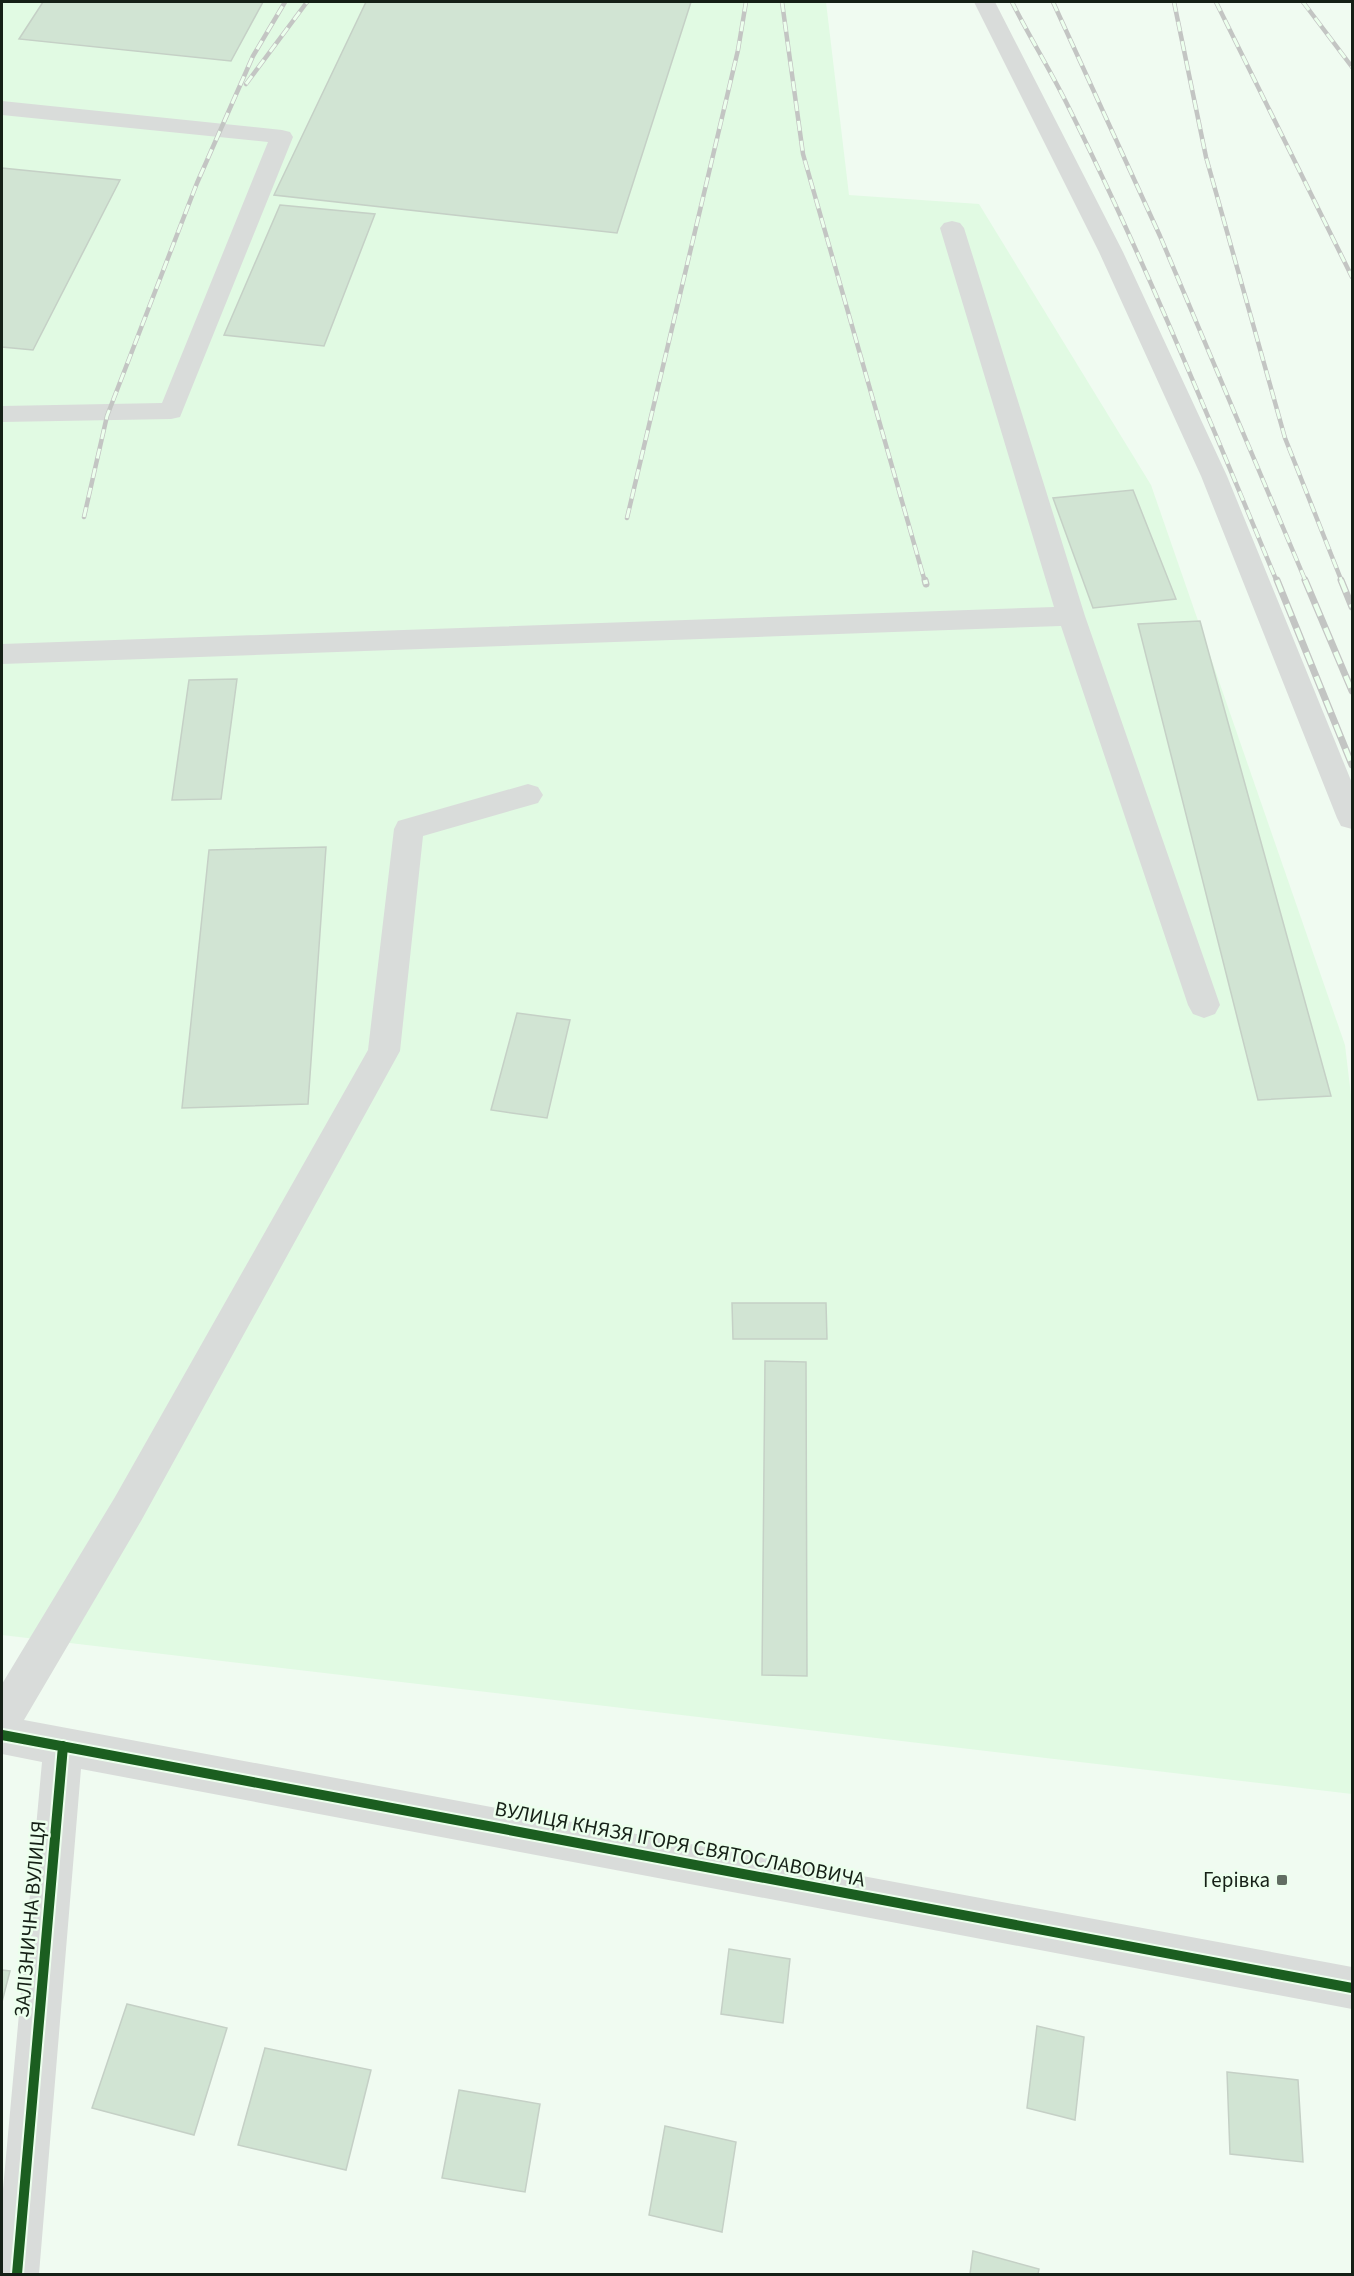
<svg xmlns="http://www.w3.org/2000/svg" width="1354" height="2276" font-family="'Source Sans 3',sans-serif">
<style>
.built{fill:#e1fae3}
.building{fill:#d1e4d3;stroke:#c5d0c6;stroke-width:1.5}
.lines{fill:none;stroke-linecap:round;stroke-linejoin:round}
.minor{fill:#d9dcda;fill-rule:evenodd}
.rail-far1-casing{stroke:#c3c5c3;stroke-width:4.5}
.rail-casing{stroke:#c3c5c3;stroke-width:7}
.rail-far1{stroke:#ecffed;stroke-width:3;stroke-dasharray:10;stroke-linecap:butt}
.rail{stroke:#ecffed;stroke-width:4.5;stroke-dasharray:13;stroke-linecap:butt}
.cycleway-casing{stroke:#ecffed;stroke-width:14}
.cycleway{stroke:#1b5e20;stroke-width:10}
.poi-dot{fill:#626d63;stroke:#ecffed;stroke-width:2}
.labels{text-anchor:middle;stroke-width:5;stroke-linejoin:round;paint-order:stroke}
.near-street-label{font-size:21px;fill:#152016;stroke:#ecffed}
.near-poi-label{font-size:21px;fill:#152016;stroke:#ecffed;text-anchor:end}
</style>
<rect width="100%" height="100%" fill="#f0fbf1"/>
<path class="built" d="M2,2H826L849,195L979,204L1151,485L1345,1045L1352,1104V1794L2,1635Z"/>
<path class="building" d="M43,2H263L231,61L19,39Z
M366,2H691L617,233L274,195Z
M2,168L120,180L33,350L2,347Z
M280,205L375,214L324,346L224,335Z
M1133,490L1176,599L1093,608L1053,498Z
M1200,621L1331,1096L1258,1100L1138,624Z
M237,679L221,799L172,800L189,680Z
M326,847L308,1104L182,1108L209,850Z
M517,1013L570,1020L547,1118L491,1110Z
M732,1303H826L827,1339H733Z
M765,1361L806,1362L807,1676L762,1675Z
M729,1949L790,1959L783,2023L721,2014Z
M2,1970L10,1971L2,2002Z
M127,2004L227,2028L194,2135L92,2108Z
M1037,2026L1084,2037L1075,2120L1027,2108Z
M265,2048L371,2070L346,2170L238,2145Z
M1227,2072L1298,2080L1303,2162L1230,2154Z
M459,2090L540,2104L525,2192L442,2178Z
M665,2126L736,2142L722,2232L649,2215Z
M973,2251L1039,2269L1038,2274H970Z"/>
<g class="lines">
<path class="minor" d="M974,2H995L1123,252L1227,476L1352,783V829L1341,826L1337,818L1201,476L1099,252Z
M2,101L282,130L290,132L293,137L180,417L171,419L2,422V406L162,403L268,142L2,115Z
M952,221L960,223L964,228L1085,616L1220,1005L1215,1014L1204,1018L1193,1014L1188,1005L1061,626L2,664V644L1054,607L940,228L944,223Z
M528,784L538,787L543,795L538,803L423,836L400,1051L141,1521L24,1720L1352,1967V2009L81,1769L39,2274H2V2200L42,1762L2,1754V1684L115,1497L368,1050L394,829L398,821Z"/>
<defs>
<path id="rail-far1" d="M782,2L803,154L925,582
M1012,2C1029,36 1049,68 1066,102C1144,258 1210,421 1277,582
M1053,2L1160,236L1306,582
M1174,2L1206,157L1285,438L1342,582
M1216,2L1352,277
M1303,2L1352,67
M246,84L307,2
M84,517L107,416L197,183L253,56L285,2
M627,518L738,50L746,2"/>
<path id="rail" d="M925,580L926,584
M1277,580L1352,765
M1305,580L1352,691
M1341,580L1352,607"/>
</defs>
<use href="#rail-far1" class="rail-far1-casing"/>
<use href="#rail" class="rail-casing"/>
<use href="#rail-far1" class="rail-far1"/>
<use href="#rail" class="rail"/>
<defs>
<path id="cycleway" d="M2,1735L1352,1988
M17,2274L63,1746"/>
</defs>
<use href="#cycleway" class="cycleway-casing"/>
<use href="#cycleway" class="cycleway"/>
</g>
<rect class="poi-dot" x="1276" y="1874" width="12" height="12" rx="3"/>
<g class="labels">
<g class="near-street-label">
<text transform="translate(680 1844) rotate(11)" y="7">ВУЛИЦЯ КНЯЗЯ ІГОРЯ СВЯТОСЛАВОВИЧА</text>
<text transform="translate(30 1919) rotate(-85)" y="7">ЗАЛІЗНИЧНА ВУЛИЦЯ</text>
</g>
<g class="near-poi-label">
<text x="1270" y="1887">Герівка</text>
</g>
</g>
<rect width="1354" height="2276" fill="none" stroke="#152016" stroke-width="6"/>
</svg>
